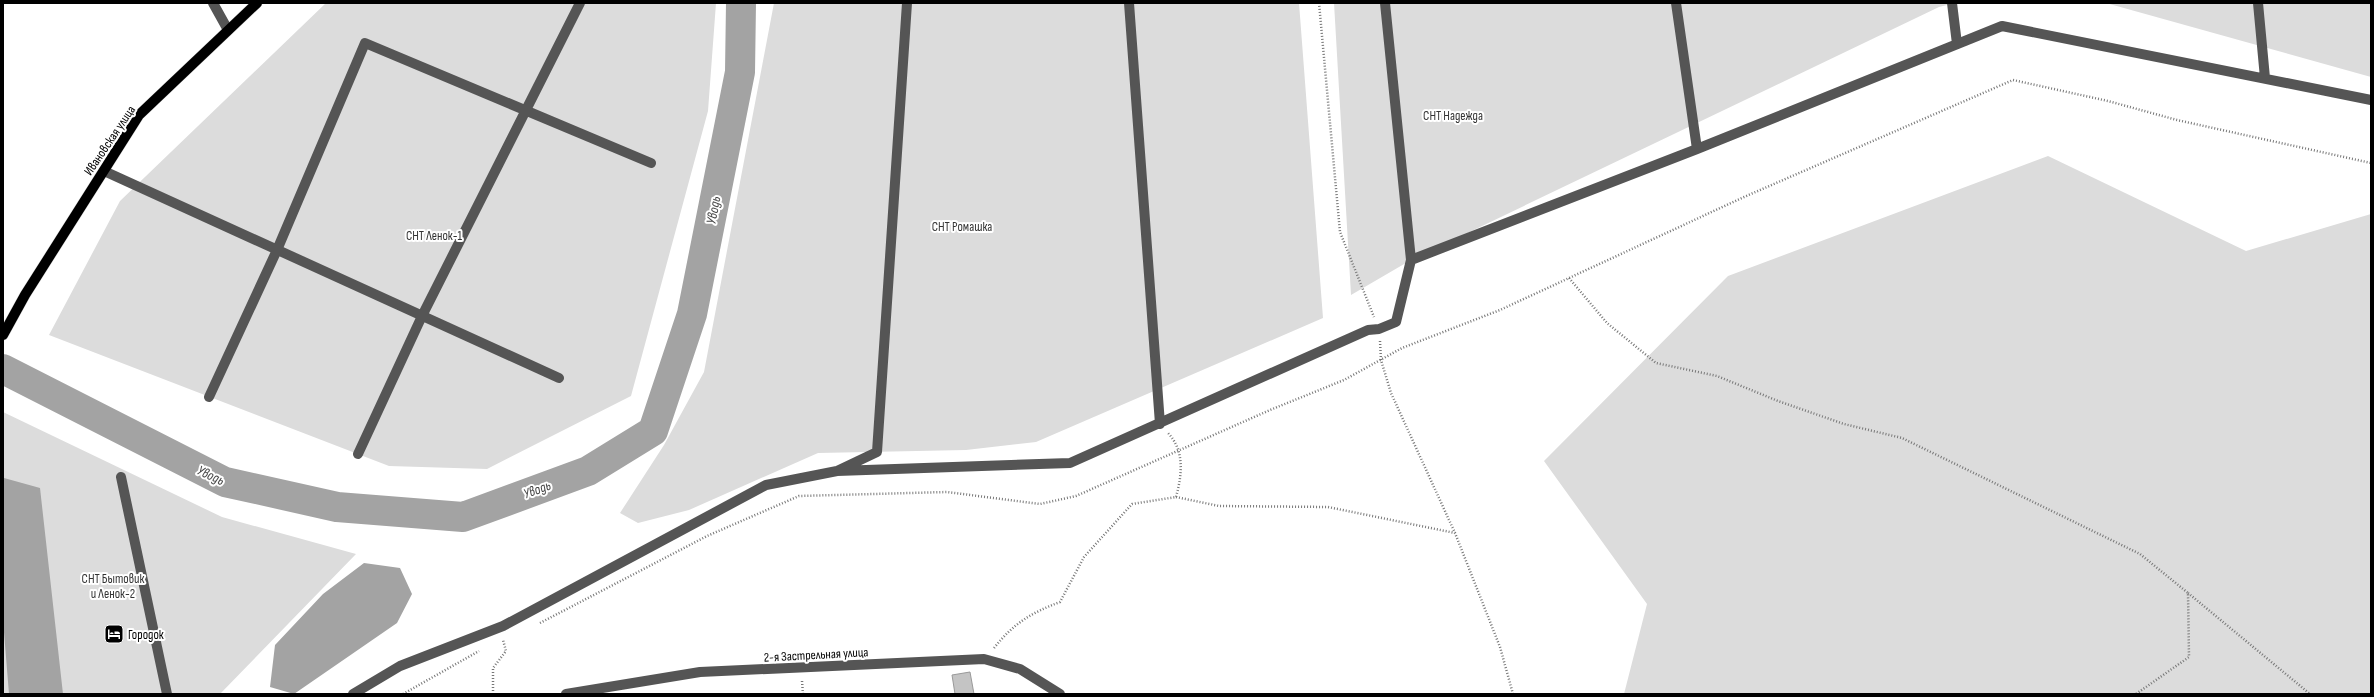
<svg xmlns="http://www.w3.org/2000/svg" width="2374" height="697" font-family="'Sofia Sans Condensed',sans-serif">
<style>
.green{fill:#dcdcdc}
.water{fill:#a3a3a3}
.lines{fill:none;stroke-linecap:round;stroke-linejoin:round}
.river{stroke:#a3a3a3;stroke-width:30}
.building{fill:#c4c4c4;stroke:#999}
.major-casing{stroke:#dbdbdb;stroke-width:11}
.path{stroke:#777;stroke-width:2.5;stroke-dasharray:1 2;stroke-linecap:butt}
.minor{stroke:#555;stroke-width:10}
.major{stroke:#000;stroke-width:10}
.labels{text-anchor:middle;stroke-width:4;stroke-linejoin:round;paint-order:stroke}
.park-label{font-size:13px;fill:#333;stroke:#fff}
.street-label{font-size:13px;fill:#000;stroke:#fff}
.poi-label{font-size:13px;fill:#000;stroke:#fff;text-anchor:start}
.water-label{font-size:14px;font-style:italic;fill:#444;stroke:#fff}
</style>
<rect width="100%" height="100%" fill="#fff"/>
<path class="green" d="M326,3H716L708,111L631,396L487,469L389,466L49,335L120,201Z
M774,3H1299L1323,318L1036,442L966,450L818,453L689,510L638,523L620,513L664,445L704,372Z
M1334,3H1955L1939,7L1411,260L1351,295Z
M2106,3H2371V77Z
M2048,156L2246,251L2371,214V694H1624L1647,604L1544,461L1728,276Z
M3,412L222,517L356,554L220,694H3Z"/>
<path class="water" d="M4,478L40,488L63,694H9L3,620Z
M364,563L400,568L412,594L397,623L294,694L270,687L275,645L323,594Z"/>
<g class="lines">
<path class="river" d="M3,369L225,482L337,507L463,517L588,471L653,431L692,314L740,72L741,3"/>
</g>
<path class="building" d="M970,672L974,694H955L952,675Z"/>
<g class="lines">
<defs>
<path id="major" d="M3,335L25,295L139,115L257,3"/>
</defs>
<use href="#major" class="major-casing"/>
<path class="path" d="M1319,3L1340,232L1374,317
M1569,278L1607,323L1656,363L1717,376L1778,401L1844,424L1902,438L2140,554L2188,593L2189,657L2136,694
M1380,341L1381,360L1391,393L1455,533
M1176,497L1219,506L1328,507L1455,533L1500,647L1513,694
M2188,593L2310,694
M540,623L707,536L799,496L947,492L1040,504L1076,496L1270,410L1344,380L1402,348L1500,310L1744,197L2013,80L2108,101L2177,120L2371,163
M994,648C1014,623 1031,613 1060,602L1084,557L1132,504L1176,497C1182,475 1185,451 1168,433
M802,681L803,694
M403,694L479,651
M493,694V668L506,651L503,640"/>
<path class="minor" d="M213,3L228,30
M1129,3L1160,424
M1385,3L1411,260
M1676,3L1697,149
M1952,3L1957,44
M2258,3L2265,78
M104,171L559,378
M209,397L277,250L365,43L651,163
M358,454L422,316L580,3
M837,471L1070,463L1368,330L1379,329L1396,322L1411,260L1697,149L2002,26L2371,100
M121,477L167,694
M353,694L400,666L503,626L766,485L837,471L877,452L907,3
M566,694L700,672L984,659L1020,669L1060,694"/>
<use href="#major" class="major"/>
</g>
<defs>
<symbol id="hotel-square" viewBox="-11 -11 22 22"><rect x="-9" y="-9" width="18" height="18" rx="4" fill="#000" stroke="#fff"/><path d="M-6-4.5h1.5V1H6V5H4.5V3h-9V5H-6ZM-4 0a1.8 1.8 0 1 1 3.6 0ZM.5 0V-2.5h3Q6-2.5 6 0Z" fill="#fff"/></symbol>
</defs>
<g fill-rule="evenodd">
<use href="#hotel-square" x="103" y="623" width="22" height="22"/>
</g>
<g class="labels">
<g class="park-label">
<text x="1453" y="120">СНТ Надежда</text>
<text x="962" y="231">СНТ Ромашка</text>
<text x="434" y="240">СНТ Ленок-1</text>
<text x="113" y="583">СНТ Бытовик<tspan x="113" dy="15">и Ленок-2</tspan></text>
</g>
<g class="street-label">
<text transform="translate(109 140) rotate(-56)" y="5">Ивановская улица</text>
<text transform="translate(816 654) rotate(-3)" y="5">2-я Застрельная улица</text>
</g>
<g class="poi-label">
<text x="128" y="639">Городок</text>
</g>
<g class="water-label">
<text transform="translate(713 210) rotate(-79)" y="5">Уводь</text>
<text transform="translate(211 475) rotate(25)" y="5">Уводь</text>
<text transform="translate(537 489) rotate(-20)" y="5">Уводь</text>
</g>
</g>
<rect width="2374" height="697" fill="none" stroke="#000000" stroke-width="8"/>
</svg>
